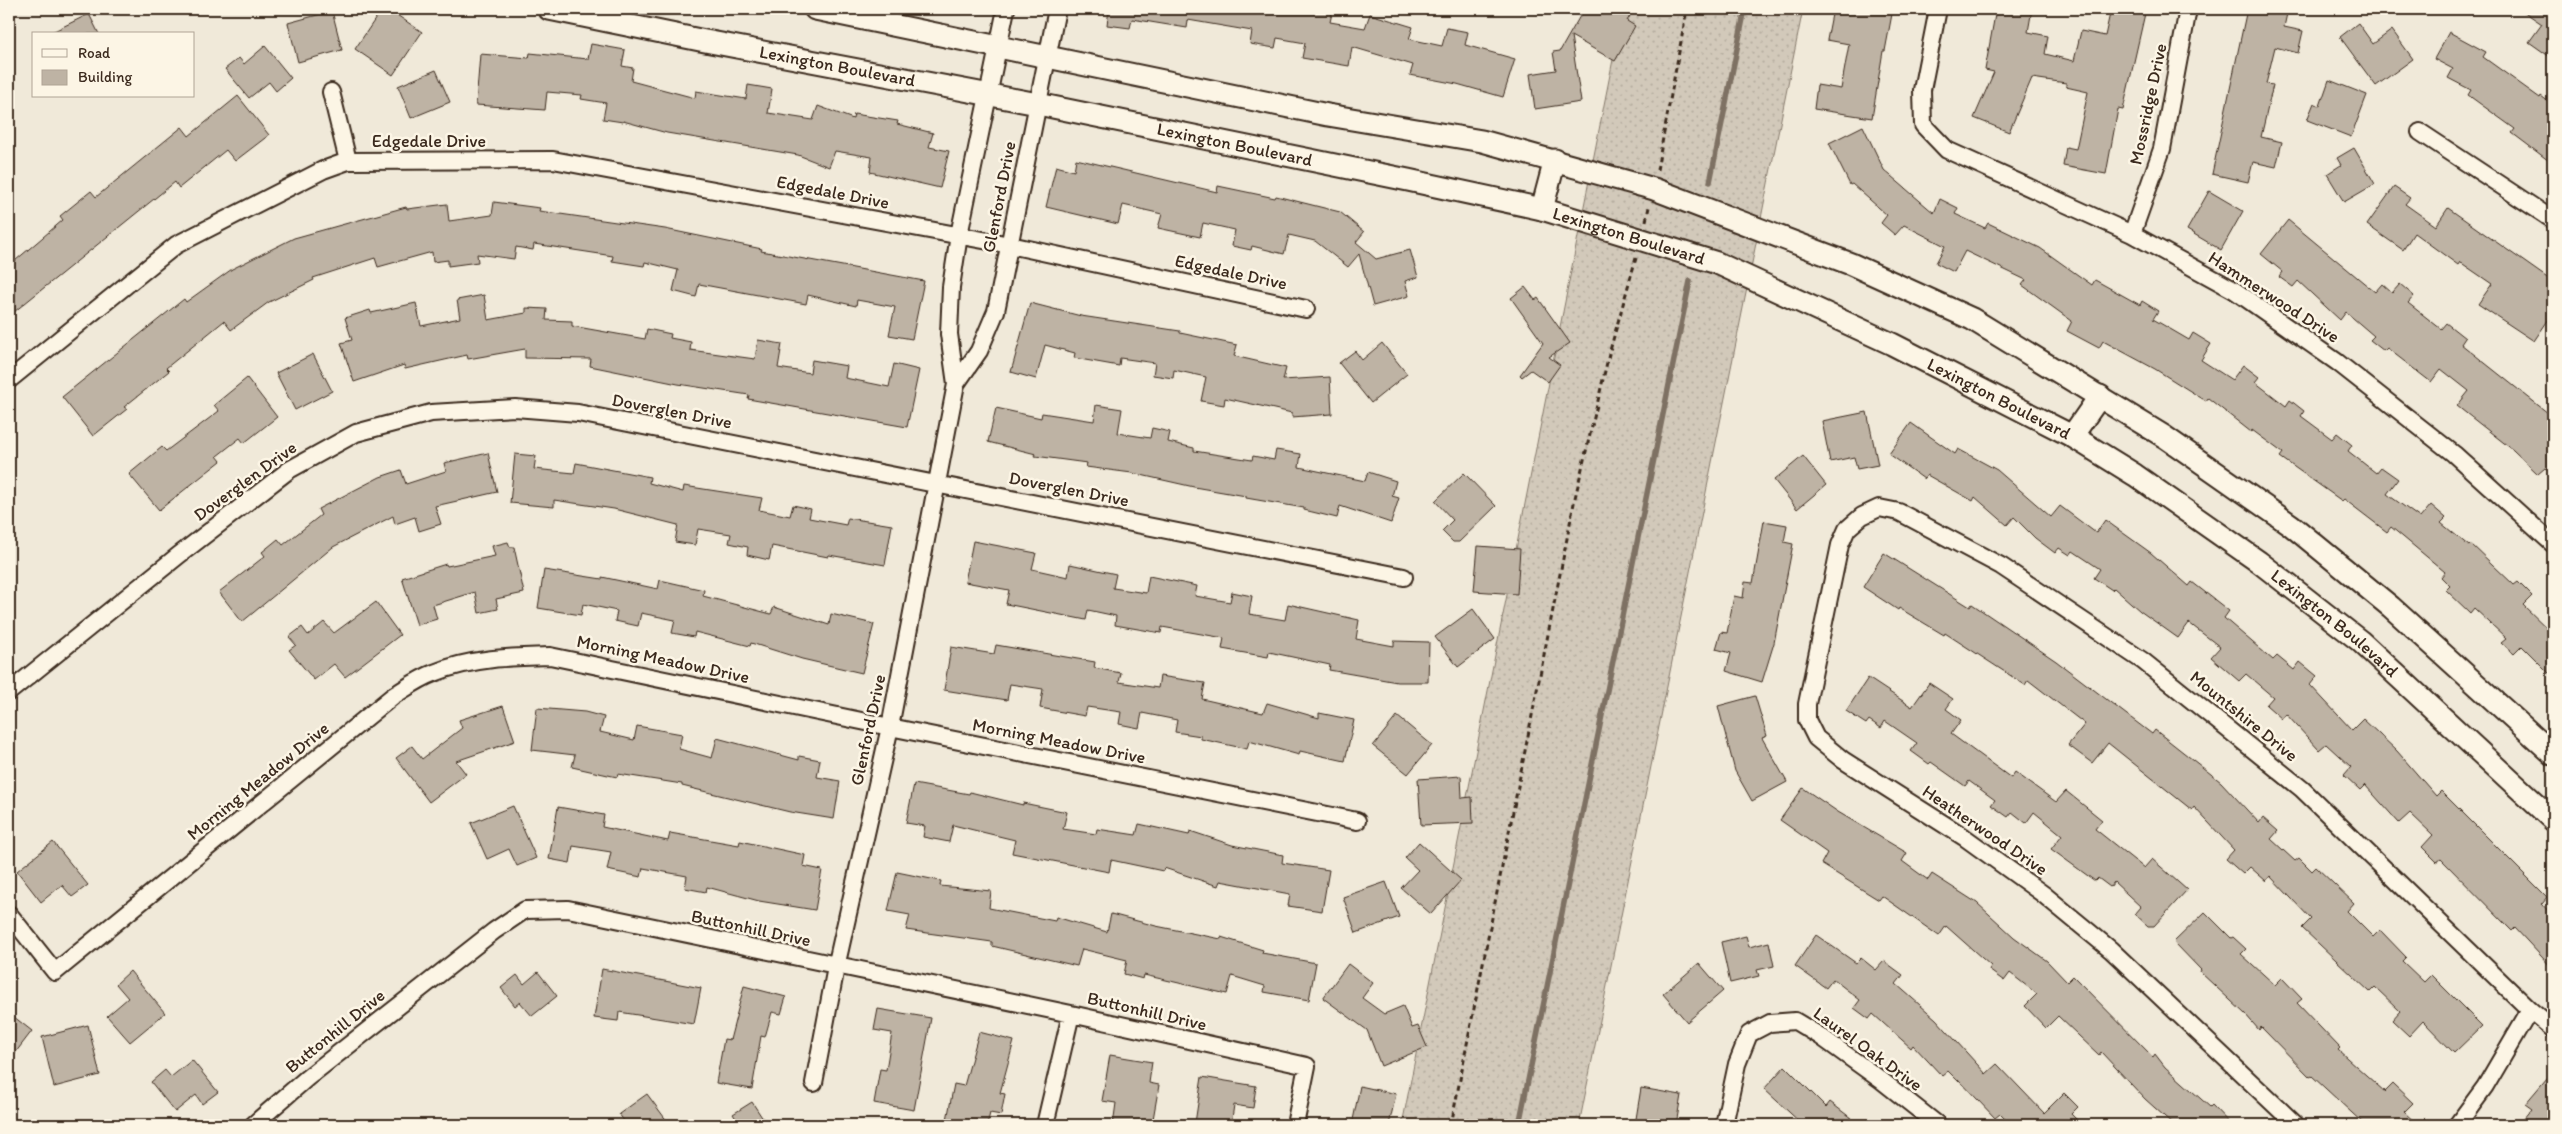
<svg xmlns="http://www.w3.org/2000/svg" width="2562" height="1134" font-family="Itim,sans-serif">
<style>
.grass{fill:url(#grass-dots);stroke:#867a6c}
.lines{fill:none;stroke-linecap:round;stroke-linejoin:round}
.stream{stroke:#7e7163;stroke-width:5.5}
.building{fill:#beb3a4;stroke:#3b2a1e}
.minor-casing{stroke:#3b2a1e;stroke-width:20}
.tertiary-casing{stroke:#3b2a1e;stroke-width:25}
.path{stroke:#3b2a1e;stroke-width:3;stroke-dasharray:5 4;stroke-linecap:butt}
.minor{stroke:#fcf5e5;stroke-width:16}
.tertiary{stroke:#fcf5e5;stroke-width:21}
.labels{text-anchor:middle;stroke-width:5;stroke-linejoin:round;paint-order:stroke}
.street-label{font-size:18px;fill:#3b2a1e;stroke:#fcf5e5}
</style>
<defs>
<pattern id="grass-dots" width="8" height="8" patternUnits="userSpaceOnUse" patternTransform="scale(1.25)"><rect width="8" height="8" fill="#d2c9ba"/><path d="M2 2h.1M6 6h.1" fill="none" stroke="#b5ad9f" stroke-width="1.8" stroke-linecap="round"/></pattern>
</defs>
<rect width="100%" height="100%" fill="#f0e9d9"/>
<filter id="ink" filterUnits="userSpaceOnUse"><feTurbulence type="fractalNoise" baseFrequency=".02" numOctaves="2"/><feDisplacementMap in="SourceGraphic" scale="10" xChannelSelector="R" yChannelSelector="G"/><feConvolveMatrix kernelMatrix="1 2 1 2 8 2 1 2 1" color-interpolation-filters="sRGB"/></filter>
<g filter="url(#ink)">
<path class="grass" d="M1623,9H1803L1579,1125H1402Z"/>
<g class="lines">
<path class="stream" d="M1710,182L1745,9
M1519,1125L1690,281"/>
</g>
<path class="building" d="M382,9H388L422,32L393,75L355,49Z
M1109,9H1333L1330,22L1365,28L1370,14L1413,27L1409,39L1442,46L1447,28L1468,32L1465,45L1515,59L1503,97L1457,84L1410,75L1413,65L1352,47L1349,66L1302,58L1305,43L1277,38L1275,48L1250,44L1252,31L1188,20L1187,28L1132,19L1130,28L1107,25Z
M1584,9H1617L1630,16L1627,21L1635,26L1615,61L1571,36L1581,102L1535,109L1530,74L1556,70L1553,52L1560,51Z
M1833,9H1863L1892,14L1885,51H1883L1872,118L1814,109L1817,85L1841,89L1849,44L1827,40Z
M1996,9H2032L2028,32L2048,36L2045,54L2074,61L2081,31L2105,36L2111,9H2146L2123,110L2118,109L2106,174L2063,166L2066,147L2076,149L2088,92L2066,87V83L2032,78L2009,132L1974,118L1994,72L1985,70Z
M2247,9H2288L2284,27L2303,31L2298,53L2275,47L2266,84L2273,85L2261,137L2282,142L2276,167L2253,162L2248,182L2212,174Z
M2520,9H2553V59L2529,42L2542,24Z
M332,11L342,50L298,62L288,23Z
M89,14L99,34H48Z
M2358,23L2373,44L2392,30L2413,59L2376,86L2340,37Z
M2449,32L2486,52L2483,57L2540,98L2541,96L2553,105V164L2512,133L2515,129L2468,95L2471,90L2448,78L2453,69L2434,59Z
M591,44L625,50L622,66L633,68L631,81L695,98L696,91L746,99L748,85L772,89L768,113L813,120L818,106L853,119L854,114L898,121L897,124L933,133L929,147L949,151L940,188L870,172L872,157L835,151L829,167L798,155L667,133L623,121V122L603,119L606,103L581,99L582,95L547,92L545,110L476,105L480,54L529,58L530,53L588,59Z
M265,46L291,78L276,91L269,82L249,98L225,69L239,58L244,64Z
M436,70L450,102L411,118L398,86Z
M2329,80L2367,95L2351,137L2307,120L2314,103L2320,106Z
M238,96L269,135L235,161L226,150L179,188L175,182L9,316V266L63,220L60,216L91,191L96,197L182,127L189,136Z
M1863,126L1884,170L1934,213L1940,199L1958,208L1955,214L1985,228L1988,223L2040,248L2092,285L2095,280L2140,305L2142,301L2158,311L2153,319L2189,340L2193,333L2211,344L2201,360L2232,380L2243,365L2259,377L2255,382L2286,406L2290,400L2304,411L2301,416L2332,439L2337,433L2352,445L2348,451L2376,473L2381,467L2398,479L2387,494L2420,518L2431,505L2446,518L2441,523L2469,546L2471,544L2514,585L2518,582L2532,596L2523,605L2553,634V677L2522,646L2514,654L2501,642L2506,638L2474,608L2470,613L2446,590L2450,586L2441,577L2445,572L2391,527L2387,532L2344,499L2342,501L2280,457L2283,453L2252,430L2251,432L2208,398L2206,401L2155,369L2103,341L2099,348L2067,331L2072,321L2022,285L2026,280L1965,251L1954,272L1936,263L1945,246L1904,225L1895,235L1881,223L1887,215L1852,184L1850,185L1829,143Z
M2354,148L2375,184L2344,202L2327,174L2341,165L2337,158Z
M1076,159L1217,192L1218,186L1275,198L1276,196L1340,212L1364,232L1356,242L1376,259L1410,250L1418,277L1405,281L1409,296L1373,306L1359,254L1348,267L1315,241L1289,235L1284,254L1252,246L1251,250L1232,246L1235,230L1203,223L1200,237L1158,228L1162,214L1123,205L1118,224L1046,207L1056,166L1074,171Z
M2394,187L2410,198L2405,204L2436,226L2448,208L2553,282V313L2534,341L2478,304L2492,284L2460,262L2458,265L2414,233L2403,250L2367,225Z
M2209,191L2243,211L2221,250L2187,230Z
M494,202L540,208L539,211L665,229L762,249L761,251L924,281L912,339L889,335L895,307L857,300L856,306L808,295L806,304L699,284L696,297L673,291L678,270L645,262L644,266L612,261L613,256L534,244L533,250L516,247L514,259L477,254L478,262L448,266V260L433,262L432,252L378,267L375,258L313,278L314,280L269,302L231,330L224,321L166,368L169,371L124,407L127,409L93,436L62,397L184,299L186,302L232,269L294,238L406,207L407,209L447,204L449,221L492,215Z
M2288,220L2375,292L2382,284L2392,293L2400,284L2414,296L2408,303L2441,329L2446,323L2465,338L2461,344L2553,417V476L2545,468L2538,474L2513,450L2457,406L2469,391L2441,369L2431,382L2387,348L2384,351L2370,340L2374,336L2346,312L2340,320L2298,281L2293,287L2279,277L2283,272L2261,254Z
M1525,287L1535,300L1538,298L1570,343L1549,357L1560,365L1548,382L1531,370L1522,377L1520,375L1543,343L1511,298Z
M484,295L488,320L526,313V308L547,309L546,320L572,321V326L645,339L647,329L671,334L670,338L691,342L690,350L755,359L758,340L782,344L778,368L810,373L812,360L847,366L845,378L889,387L894,364L919,370L907,427L748,399L749,395L678,384L590,366L591,359L525,358V349L468,359L467,355L405,369L404,365L354,382L341,343L352,340L345,318L370,310L371,313L416,303L421,326L460,318L457,300Z
M1030,303L1081,316L1180,331V333L1237,345L1234,356L1286,368L1283,380L1330,377L1332,414L1292,417V413L1225,398L1224,405L1201,401L1206,377L1174,370L1173,378L1153,375L1155,363L1120,358L1119,366L1074,358L1075,353L1045,345L1036,379L1011,372Z
M1382,343L1407,374L1371,403L1339,363L1355,351L1362,360Z
M313,354L332,391L295,410L276,373Z
M247,378L277,417L244,443L240,438L217,456L221,461L159,510L129,474L162,447L166,451L219,411L214,405Z
M1096,405L1122,409L1118,433L1150,438L1152,428L1170,432L1168,442L1194,448V451L1252,460L1253,456L1274,460L1276,450L1301,454L1299,467L1365,481L1368,472L1396,481L1392,496L1399,498L1391,523L1340,506L1337,518L1304,510V508L1246,498V496L1194,487L1132,473L1086,467L1087,463L1035,456L1036,454L988,442L996,408L1041,418L1042,413L1094,421Z
M1867,412L1878,465L1857,469L1854,457L1830,462L1822,421Z
M1911,423L1955,454L1958,449L1997,470L2051,517L2060,506L2096,533L2105,520L2151,553L2189,586L2192,582L2229,611L2224,618L2273,660L2277,656L2294,670L2300,662L2317,676L2310,685L2352,730L2363,719L2397,751L2436,796L2441,791L2547,897L2542,903L2553,915V969L2515,928L2512,931L2441,859L2437,862L2422,847L2433,835L2410,813L2399,823L2365,785L2360,790L2344,775L2351,767L2326,744L2319,750L2286,714L2282,719L2266,705L2273,697L2246,674L2239,681L2211,657L2220,647L2189,623L2178,638L2140,611L2114,588L2112,590L2094,578L2100,569L2073,551L2070,555L2059,548L2055,553L2035,538L2014,517L2007,525L1975,497L1973,501L1927,475L1924,479L1889,454Z
M488,453L497,492L435,506L441,524L419,531L415,517L395,524L393,516L333,547L242,622L219,592L265,556L262,552L278,539L283,545L321,515L318,509L380,477L401,470L406,484L446,471L444,463Z
M515,454L536,456L534,469L574,473L576,463L650,477L649,483L683,492L684,486L762,498L759,510L790,516L793,505L811,509L809,518L846,525L848,518L892,525L885,565L829,555L828,557L772,546L769,560L747,555L748,547L729,543L731,534L698,529L695,545L675,542L678,525L614,509L554,500V507L510,503Z
M1803,456L1826,485L1797,509L1774,480Z
M1464,473L1496,506L1459,542H1453L1442,531L1453,520L1435,501Z
M1764,521L1787,525L1784,542L1793,544L1774,643L1762,682L1726,671L1731,653L1716,649L1721,632L1727,633L1734,596L1743,598L1745,582L1753,583Z
M973,541L1036,553L1032,569L1068,577L1070,564L1116,574L1113,588L1146,593L1149,576L1197,586L1195,596L1230,602L1232,592L1252,596L1249,614L1285,620L1288,604L1359,620L1356,639L1394,646V641L1429,642L1428,682H1397L1329,670L1330,665L1269,652L1268,657L1222,649L1224,638L1162,627L1161,633L1115,625L1116,616L1088,610L1086,620L1006,604L1009,590L965,582Z
M508,542L510,547H514L524,593L496,599L498,609L479,613L475,592L433,605L437,619L417,625L402,578L446,564L447,566L495,556L492,546Z
M1478,546L1520,549L1517,594L1474,591Z
M1884,553L1970,607L1972,604L2056,661L2152,734L2155,730L2221,782L2259,823L2263,818L2278,831L2271,839L2295,861L2299,858L2312,871L2316,867L2354,903L2347,911L2373,937L2380,930L2406,957L2402,961L2424,982L2431,975L2482,1026L2454,1053L2423,1021L2409,1036L2392,1020L2400,1011L2375,987L2370,992L2302,928L2311,919L2270,876L2266,881L2250,867L2243,874L2226,859L2234,850L2194,807L2192,810L2108,743L2092,763L2068,745L2085,724L2028,680L2025,685L1945,633L1944,635L1899,608L1898,610L1863,587Z
M544,570L602,579V577L658,589L660,580L704,590L703,596L771,614L774,607L829,625L831,614L874,624L862,673L802,659L751,643L750,646L695,632L694,637L672,633L675,620L641,613L638,626L615,621L617,611L583,604L581,615L538,608Z
M376,602L400,635L345,677L334,664L314,680L289,650L296,645L289,637L302,627L308,635L324,622L334,633Z
M1473,609L1495,639L1458,667L1435,637Z
M996,645L1095,662L1094,668L1121,673L1119,682L1158,688L1160,676L1205,683L1202,699L1263,713L1267,703L1319,718V713L1354,720L1345,761L1300,751L1299,755L1249,741L1247,749L1201,739V736L1175,732L1177,720L1142,713L1139,728L1119,724L1121,712L1087,707L1085,716L1040,708L1043,689L1010,684L1007,700L944,690L951,647L994,654Z
M1868,678L1912,707L1929,683L1953,699L1946,709L1961,720L1951,734L2011,778L2015,772L2056,802L2066,791L2102,820L2095,829L2144,868L2152,859L2187,890L2154,926H2148L2135,914L2141,907L2114,882L2110,887L2098,878L2095,881L2051,849L2062,835L2034,812L2026,823L2012,812L2008,817L1991,805L1995,800L1969,781L1965,786L1931,762L1929,764L1911,751L1917,743L1885,721L1881,728L1869,720L1866,724L1846,711Z
M1755,696L1767,736L1762,738L1787,782L1752,801L1735,771L1718,706Z
M503,706L515,741L456,761L466,774L429,802L396,758L412,746L422,759L462,728L459,720Z
M537,708L585,712L604,717L600,732L634,740L637,726L682,734L679,749L712,758L717,738L799,760V756L820,760L817,777L840,781L834,819L790,812L682,786V784L618,774L617,777L572,767L575,755L532,750Z
M1397,716L1432,745L1408,774L1373,746Z
M1461,776L1462,798L1472,797L1473,823L1421,825L1418,779Z
M914,784L969,794L970,792L1023,805V803L1067,812L1063,829L1096,834L1097,829L1136,835L1139,824L1189,835L1190,831L1232,845L1283,855L1282,863L1329,870L1322,911L1288,906L1290,894L1220,881L1218,886L1164,868L1163,871L1111,860L1109,872L1012,853L1015,840L953,825L949,842L923,837L925,826L906,823Z
M1803,788L1838,812L1907,853L1902,861L1928,880L1932,874L1977,903L2014,937L2047,961L2067,982L2073,976L2153,1057L2155,1054L2165,1067L2210,1107L2212,1105L2231,1125H2174L2145,1099L2101,1052L2099,1055L2058,1016L2046,1028L2025,1006L2037,994L2010,973L2004,981L1989,970L1991,966L1946,926L1939,936L1882,896L1879,900L1821,864L1827,853L1780,820Z
M513,806L536,858L517,866L509,849L487,859L471,823Z
M558,807L604,815L602,827L668,841L670,833L739,845L740,841L805,855L803,866L822,870L815,910L759,901L707,887L706,892L685,888L687,876L643,868L641,877L607,870L611,852L573,846L570,863L549,859Z
M53,842L88,885L72,897L62,885L41,902L17,871Z
M1419,842L1461,880L1431,914L1401,888L1418,870L1405,858Z
M897,872L941,881L940,886L991,891L989,908L1055,921L1056,917L1107,932L1111,914L1156,926L1221,939V937L1263,950L1262,953L1316,963L1309,1000L1264,992L1265,986L1232,976L1227,994L1144,975L1143,979L1124,974L1127,960L1082,949L1077,966L992,946V942L906,930L910,915L888,911Z
M1386,882L1399,917L1356,933L1343,897Z
M2205,912L2231,938L2233,937L2246,949L2241,954L2275,985L2282,978L2302,999L2297,1003L2340,1048L2338,1050L2385,1092L2393,1084L2413,1103L2404,1112L2418,1125H2365L2312,1076L2310,1077L2261,1027L2259,1030L2245,1014L2200,972L2201,970L2174,942Z
M1816,935L1856,963L1861,958L1876,970L1884,961L1903,975L1896,984L1936,1019L1986,1074L1997,1064L2044,1113L2064,1093L2078,1107L2071,1114L2082,1125H2011L2000,1114L1995,1118L1959,1080L1958,1081L1948,1071L1942,1076L1913,1045L1911,1048L1873,1014L1869,1019L1854,1008L1860,1000L1833,979L1826,988L1795,966Z
M1746,936L1749,947L1769,942L1774,966L1757,970L1759,976L1730,983L1721,942Z
M1699,963L1723,991L1687,1022L1663,994Z
M1348,964L1373,983L1362,998L1384,1014L1403,1006L1412,1028L1418,1026L1427,1047L1381,1066L1367,1030L1323,998Z
M602,969L701,988L694,1024L619,1012L618,1021L594,1018Z
M130,971L165,1013L130,1042L107,1016L128,998L116,984Z
M538,972L557,996L532,1016L520,1002L515,1006L501,988L517,975L524,984Z
M744,986L786,997L781,1014L772,1012L765,1037L761,1036L752,1089L716,1083L724,1039L730,1040Z
M878,1009L931,1018L914,1110L874,1103L880,1069L886,1070L892,1033L874,1030Z
M9,1013L32,1031L9,1061Z
M88,1025L100,1075L54,1087L42,1037Z
M979,1032L1014,1041L1000,1093L1005,1094L1001,1115L990,1113L987,1125H946L954,1084L964,1086Z
M1110,1055L1152,1062L1149,1083L1159,1085L1152,1125H1113L1116,1103L1102,1101Z
M192,1060L218,1092L202,1104L196,1095L175,1112L151,1082L165,1070L171,1077Z
M1785,1066L1826,1107L1830,1102L1860,1125H1803L1764,1089Z
M2553,1071V1125H2519L2532,1109L2525,1104Z
M1202,1077L1256,1086L1253,1108L1234,1105L1231,1125L1195,1123Z
M1360,1086L1396,1094L1389,1125H1352Z
M1641,1088L1681,1095L1676,1125H1635Z
M647,1094L670,1125H627L619,1114Z
M752,1102L767,1125H740L733,1114Z"/>
<g class="lines">
<defs>
<path id="minor" d="M1938,9L1922,90L1923,125L1947,150L2132,234L2234,290L2337,362L2454,454L2553,544
M331,92L348,161
M2420,132L2553,220
M2132,234L2162,149L2188,9
M9,380L176,245L323,170L348,161L553,160L1010,245L1306,309
M956,384L979,351L996,311L1057,9
M9,692L179,555L289,470L356,433L431,413L515,408L578,413L1404,577
M9,914L55,972L393,696C406,688 420,678 434,673C471,658 511,657 550,656L890,727L1357,821
M814,1083L836,967L890,727L956,384L949,334L951,287L959,235L1006,9
M253,1125L307,1078L494,931L525,910L568,909L1071,1014L1307,1066L1295,1125
M1045,1125L1071,1014
M1724,1125L1737,1064L1749,1034L1770,1023L1795,1021L1820,1036L1881,1080L1938,1125
M2296,1125L2111,950L2043,894L1964,837L1843,760L1816,738L1807,720V704L1840,545L1847,529L1862,516L1879,508L1899,512L2001,566L2143,661L2302,789L2530,1010L2553,1029
M2457,1125L2485,1087L2530,1010"/>
<g id="tertiary">
<path id="s1" d="M549,9L700,40L1038,104L1408,180L1542,209L1717,263L1892,344L2072,436L2135,475L2259,562L2360,641L2553,820"/>
<path d="M815,9L1328,115L1482,141L1654,189L1851,264L1972,319L2165,437L2291,525L2391,607L2553,754"/>
<path d="M1542,209L1555,160"/>
<path d="M2072,436L2100,396"/>
</g>
</defs>
<use href="#minor" class="minor-casing"/>
<use href="#tertiary" class="tertiary-casing"/>
<path class="path" d="M1657,170L1687,9
M1646,221L1649,207
M1451,1125L1575,498L1609,354L1636,258"/>
<use href="#minor" class="minor"/>
<use href="#tertiary" class="tertiary"/>
</g>
</g>
<g class="labels">
<g class="street-label">
<text dy="6" stroke="none"><textPath href="#s1" startOffset="294">Lexington Boulevard</textPath></text>
<text transform="translate(2148 104) rotate(-78)" y="6">Mossridge Drive</text>
<text x="429" y="147">Edgedale Drive</text>
<text dy="6" stroke="none"><textPath href="#s1" startOffset="699">Lexington Boulevard</textPath></text>
<text transform="translate(833 192) rotate(11)" y="6">Edgedale Drive</text>
<text transform="translate(999 197) rotate(-79)" y="6">Glenford Drive</text>
<text dy="6" stroke="none"><textPath href="#s1" startOffset="1104">Lexington Boulevard</textPath></text>
<text transform="translate(1231 272) rotate(12)" y="6">Edgedale Drive</text>
<text transform="translate(2274 297) rotate(33)" y="6">Hammerwood Drive</text>
<text dy="6" stroke="none"><textPath href="#s1" startOffset="1509">Lexington Boulevard</textPath></text>
<text transform="translate(672 411) rotate(11)" y="6">Doverglen Drive</text>
<text transform="translate(245 481) rotate(-36)" y="6">Doverglen Drive</text>
<text transform="translate(1069 489) rotate(11)" y="6">Doverglen Drive</text>
<text dy="6" stroke="none"><textPath href="#s1" startOffset="1914">Lexington Boulevard</textPath></text>
<text transform="translate(663 659) rotate(12)" y="6">Morning Meadow Drive</text>
<text transform="translate(2244 716) rotate(39)" y="6">Mountshire Drive</text>
<text transform="translate(868 730) rotate(-78)" y="6">Glenford Drive</text>
<text transform="translate(1059 741) rotate(11)" y="6">Morning Meadow Drive</text>
<text transform="translate(258 781) rotate(-39)" y="6">Morning Meadow Drive</text>
<text transform="translate(1985 830) rotate(34)" y="6">Heatherwood Drive</text>
<text transform="translate(751 928) rotate(12)" y="6">Buttonhill Drive</text>
<text transform="translate(1147 1011) rotate(13)" y="6">Buttonhill Drive</text>
<text transform="translate(335 1031) rotate(-39)" y="6">Buttonhill Drive</text>
<text transform="translate(1868 1049) rotate(36)" y="6">Laurel Oak Drive</text>
</g>
</g>
<rect width="2562" height="1134" fill="none" stroke="#fcf5e5" stroke-width="30"/>
<rect x="15" y="15" width="2532" height="1104" fill="none" stroke="#3b2a1e" stroke-width="2" filter="url(#ink)"/>
<rect x="32" y="32" width="162" height="65" fill="#fcf5e5" stroke="#afa495"/>
<rect x="42" y="49" width="25" height="8" fill="#fcf5e5" stroke="#afa495"/>
<text x="78" y="58" font-size="15" fill="#3b2a1e">Road</text>
<rect x="42" y="70" width="25" height="15" fill="#beb3a4" stroke="#afa495"/>
<text x="78" y="82" font-size="15" fill="#3b2a1e">Building</text>
</svg>
